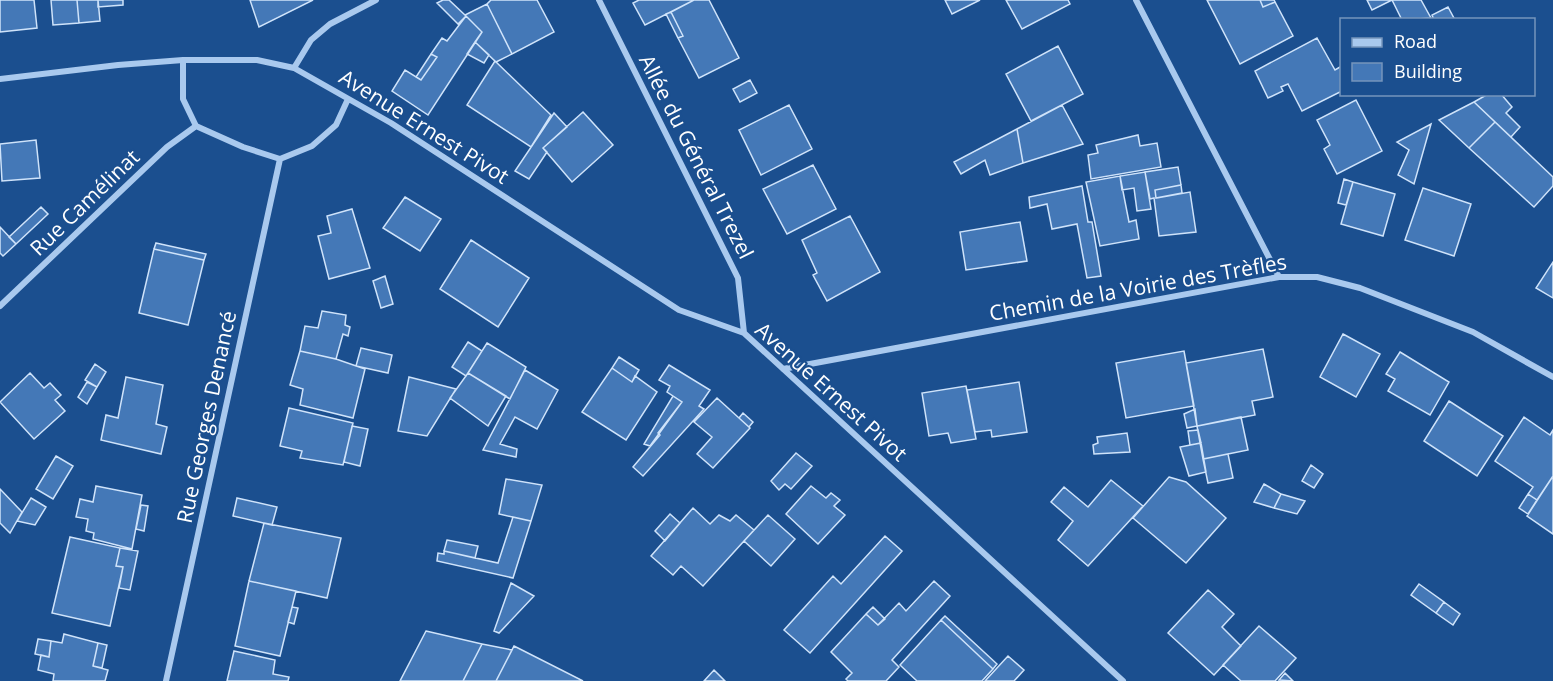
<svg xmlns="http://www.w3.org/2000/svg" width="1553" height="681" font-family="'Open Sans',sans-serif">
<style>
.building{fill:#4478b7;stroke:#cfe3fa;stroke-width:1.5}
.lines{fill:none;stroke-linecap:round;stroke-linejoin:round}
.minor{stroke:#a9c9ee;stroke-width:6}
.labels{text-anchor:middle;stroke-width:4.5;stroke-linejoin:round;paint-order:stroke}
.street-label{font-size:21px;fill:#fff;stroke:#1b4f8f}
</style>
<rect width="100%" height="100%" fill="#1b4f8f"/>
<path class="building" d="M0,0H34L37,28L0,32Z
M51,0H77L79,23L53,25Z
M77,0H98L100,21L79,23Z
M98,0H123V5L98,7Z
M250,0H313L259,27Z
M443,0H449L466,16L458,24L437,3Z
M491,0H537L554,32L512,54L487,4Z
M639,0H694L645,25L633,3Z
M694,0H709L739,58L699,78L678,38L683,36L671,12Z
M945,0H980L952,14Z
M1006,0H1068L1070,4L1022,29Z
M1207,0H1260L1263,7L1275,2L1293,36L1240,64Z
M1260,0H1274L1275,2L1263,7Z
M1367,0H1421L1431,18L1402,20L1392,0L1372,10Z
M487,4L512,54L496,62L475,42L482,32L465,15Z
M1448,7L1455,20H1434L1432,15Z
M671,12L683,36L678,38L666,14Z
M466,16L482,32L428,115L392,91L405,70L421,80L437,57L431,54L442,38L447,41Z
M1317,38L1335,70L1340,67L1342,69V91L1302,111L1288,84L1281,87L1283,91L1268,98L1255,71Z
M475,42L489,55L484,63L467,54Z
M1058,46L1083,94L1031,121L1006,74Z
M431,54L437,57L421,80L416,77Z
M495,61L551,115L531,147L467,105Z
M750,80L757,93L740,102L733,89Z
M1488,94H1501L1512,107L1506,113L1520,127L1511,137L1474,102Z
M1356,100L1382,151L1337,174L1324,149L1330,145L1317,120Z
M1474,102L1495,122L1469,148L1439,120Z
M789,105L812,149L761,175L739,130Z
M1062,105L1083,144L1023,163L1017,129Z
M583,112L613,145L572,182L543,148Z
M554,113L567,127L543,148L547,152L529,179L515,171Z
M1495,122L1553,177V186L1534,207L1469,148Z
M1431,124L1414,184L1398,175L1409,150L1397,142Z
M1017,129L1023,163L990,175L985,160L961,174L954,162Z
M1138,135L1140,146L1157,143L1161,167L1091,179L1088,155L1098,153L1096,145Z
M36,140L40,178L2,181L0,144Z
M813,165L836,209L787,234L763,189Z
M1178,167L1181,185L1155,190L1156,198L1190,192L1196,232L1159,236L1154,198L1150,199L1145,172Z
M1145,172L1151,209L1137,211L1134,188L1122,190L1120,176Z
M1120,176L1129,222L1136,220L1139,239L1100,246L1086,182Z
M1344,179L1353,182L1346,205L1338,203Z
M1353,182L1395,194L1383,236L1341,224Z
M1181,185L1182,193L1156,198L1155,190Z
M1082,186L1088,222H1092L1101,276L1087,278L1077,224L1052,229L1047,204L1030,208L1029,197Z
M1423,188L1471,204L1454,256L1405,240Z
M405,197L441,219L420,251L383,228Z
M41,207L48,214L16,244L9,237Z
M352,209L370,268L329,279L318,236L331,233L327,216Z
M850,216L880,272L827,301L813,275L817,273L802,240Z
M1020,222L1027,261L966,270L960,232Z
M0,227L16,244L3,256L0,253Z
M471,240L529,278L498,327L440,289Z
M156,243L206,254L204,260L154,249Z
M154,249L204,260L188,325L139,313Z
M1553,262V298L1536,288Z
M385,276L393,304L381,308L373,281Z
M322,311L346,315L345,325L350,327L348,336L343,334L336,359L300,351L305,326L318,328Z
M1343,334L1380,354L1356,397L1320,377Z
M468,342L482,351L466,376L452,367Z
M487,343L526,367L510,399L468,373Z
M361,348L392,355L388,373L356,366Z
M1263,349L1273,397L1252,401L1255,415L1197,426L1186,363Z
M300,351L336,359L365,369L353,418L300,405L303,389L290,385Z
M1184,351L1194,406L1126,418L1116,363Z
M1400,352L1449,382L1430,415L1388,391L1395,379L1386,374Z
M619,357L639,370L632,382L612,368Z
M95,364L106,372L97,387L85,380Z
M669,365L710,390L699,406L704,409L643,476L633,467L660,435L658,433L682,402L667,392L670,386L659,380Z
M612,368L632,382L635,376L657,392L626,440L582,412Z
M525,370L558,390L537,429L515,417L500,444L517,449L516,457L483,450Z
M30,373L44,388L50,383L61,395L55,400L65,411L34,439L0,402Z
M468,373L506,396L488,426L450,398Z
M126,377L163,385L156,424L167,427L161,454L101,440L106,415L118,418Z
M409,377L456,389L427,436L398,431Z
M87,382L97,387L87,404L78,397Z
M1019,382L1027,432L992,437L991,430L975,432L967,390Z
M966,386L976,439L951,443L948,433L929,436L922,393Z
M673,396L682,402L650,446L644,444Z
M717,398L750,428L713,468L697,454L712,437L694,422Z
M1449,401L1503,436L1477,476L1424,441Z
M289,408L353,423L343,465L300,458L302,451L280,446Z
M1195,409L1197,426L1187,428L1184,414Z
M743,413L753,422L749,427L739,418Z
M1241,417L1248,450L1203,459L1197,426Z
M1524,417L1550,435L1553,430V476L1537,500L1528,494L1533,487L1495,461Z
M352,426L368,429L360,466L344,462Z
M1198,430L1201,443L1190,445L1188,431Z
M1127,433L1130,452L1094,454L1093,445L1098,443L1097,437Z
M1201,443L1206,472L1189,476L1180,447Z
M796,453L812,466L791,489L785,484L779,490L771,481Z
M1228,454L1233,478L1208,483L1203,459Z
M56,456L73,466L53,499L36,489Z
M1311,465L1323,474L1314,488L1302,481Z
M1553,476V534L1527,516Z
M1169,477L1186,482L1226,518L1186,563L1133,518Z
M506,479L542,485L531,521L499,514Z
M1111,480L1143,506L1088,566L1058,540L1073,521L1051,502L1064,487L1088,507Z
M1264,484L1281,494L1274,508L1254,502Z
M96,486L142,495L132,549L93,539L94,533L86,531L88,519L76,517L80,499L93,502Z
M811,486L826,498L831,493L840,500L834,506L845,515L818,544L786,514Z
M0,489L22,512L10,533L0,523Z
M1281,494L1305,501L1297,514L1274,508Z
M1528,494L1537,500L1528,514L1519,508Z
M31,498L46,507L35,525L17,521Z
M237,498L277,507L272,525L233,516Z
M141,505L148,506L144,531L136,529Z
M693,508L710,524L719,515L730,521L736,515L754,530L703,586L681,566L673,575L651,556Z
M670,514L680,523L665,541L655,531Z
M768,515L795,539L771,566L744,541Z
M513,517L531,521L513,578L437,561L438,553L444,554V551L498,563Z
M264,523L341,538L327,598L249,581Z
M885,536L902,551L810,653L784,630L833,576L841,584Z
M70,537L120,548L116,566L123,567L110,626L52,613Z
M447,540L478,546L475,558L444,551Z
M120,548L138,551L130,590L119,588L123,567L116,566Z
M249,581L296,591L280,656L235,646Z
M934,581L950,596L892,660L899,667L886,681H848L846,679L852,673L831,652L866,614L878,625L899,603L906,611Z
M511,583L534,596L499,633L494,631Z
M1419,584L1444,602L1436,613L1411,595Z
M1208,590L1234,614L1222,627L1241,646L1214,675L1168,633Z
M1444,602L1460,614L1453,625L1436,613Z
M292,607L298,608L294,624L288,622Z
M873,607L885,619L878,625L866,614Z
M945,616L997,664L993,669L941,620Z
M941,620L993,669L982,681H917L900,665Z
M1259,626L1296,658L1275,681H1241L1223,665Z
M426,631L482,644L463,681H400Z
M64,634L98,643L93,666L108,670L105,681H53L54,674L38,670L41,655L49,657L51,641L62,643Z
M38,639L51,641L49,657L35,654Z
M98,643L107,645L102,668L93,666Z
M482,644L512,650L496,681H463Z
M514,646L583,681H496Z
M234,651L275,660L273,674L289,677L288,681H227Z
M1008,656L1024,670L1014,681H985Z
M714,670L725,681H704Z
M1285,673L1293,681L1279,680Z"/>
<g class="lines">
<path class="minor" d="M599,0L738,278L744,333
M1136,0L1279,277
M183,60V99L196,126L243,147L280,159L312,146L336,125L348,99
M294,68L311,40L330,24L376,0
M0,79L118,65L183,60H257L294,68L391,123L679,310L744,333L1123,681
M0,306L167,147L196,126
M783,369L1279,277H1317L1360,288L1473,332L1553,377
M166,681L280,159"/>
</g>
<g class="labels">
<g class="street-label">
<text transform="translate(424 127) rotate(32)" y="7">Avenue Ernest Pivot</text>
<text transform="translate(696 157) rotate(63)" y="7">Allée du Général Trezel</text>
<text transform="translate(85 203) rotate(-44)" y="7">Rue Camélinat</text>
<text transform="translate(1138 288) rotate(-10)" y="7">Chemin de la Voirie des Trèfles</text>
<text transform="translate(831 392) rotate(42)" y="7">Avenue Ernest Pivot</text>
<text transform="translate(207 417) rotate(-78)" y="7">Rue Georges Denancé</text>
</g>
</g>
<rect x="1340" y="18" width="195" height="78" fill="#1b4f8f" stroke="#7695bc" stroke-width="1.5"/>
<rect x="1352" y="38" width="30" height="9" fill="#a9c9ee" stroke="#7695bc" stroke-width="1.5"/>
<text x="1394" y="48" font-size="18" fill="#ffffff">Road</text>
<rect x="1352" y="63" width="30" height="18" fill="#4478b7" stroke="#7695bc" stroke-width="1.5"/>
<text x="1394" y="78" font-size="18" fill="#ffffff">Building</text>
</svg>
